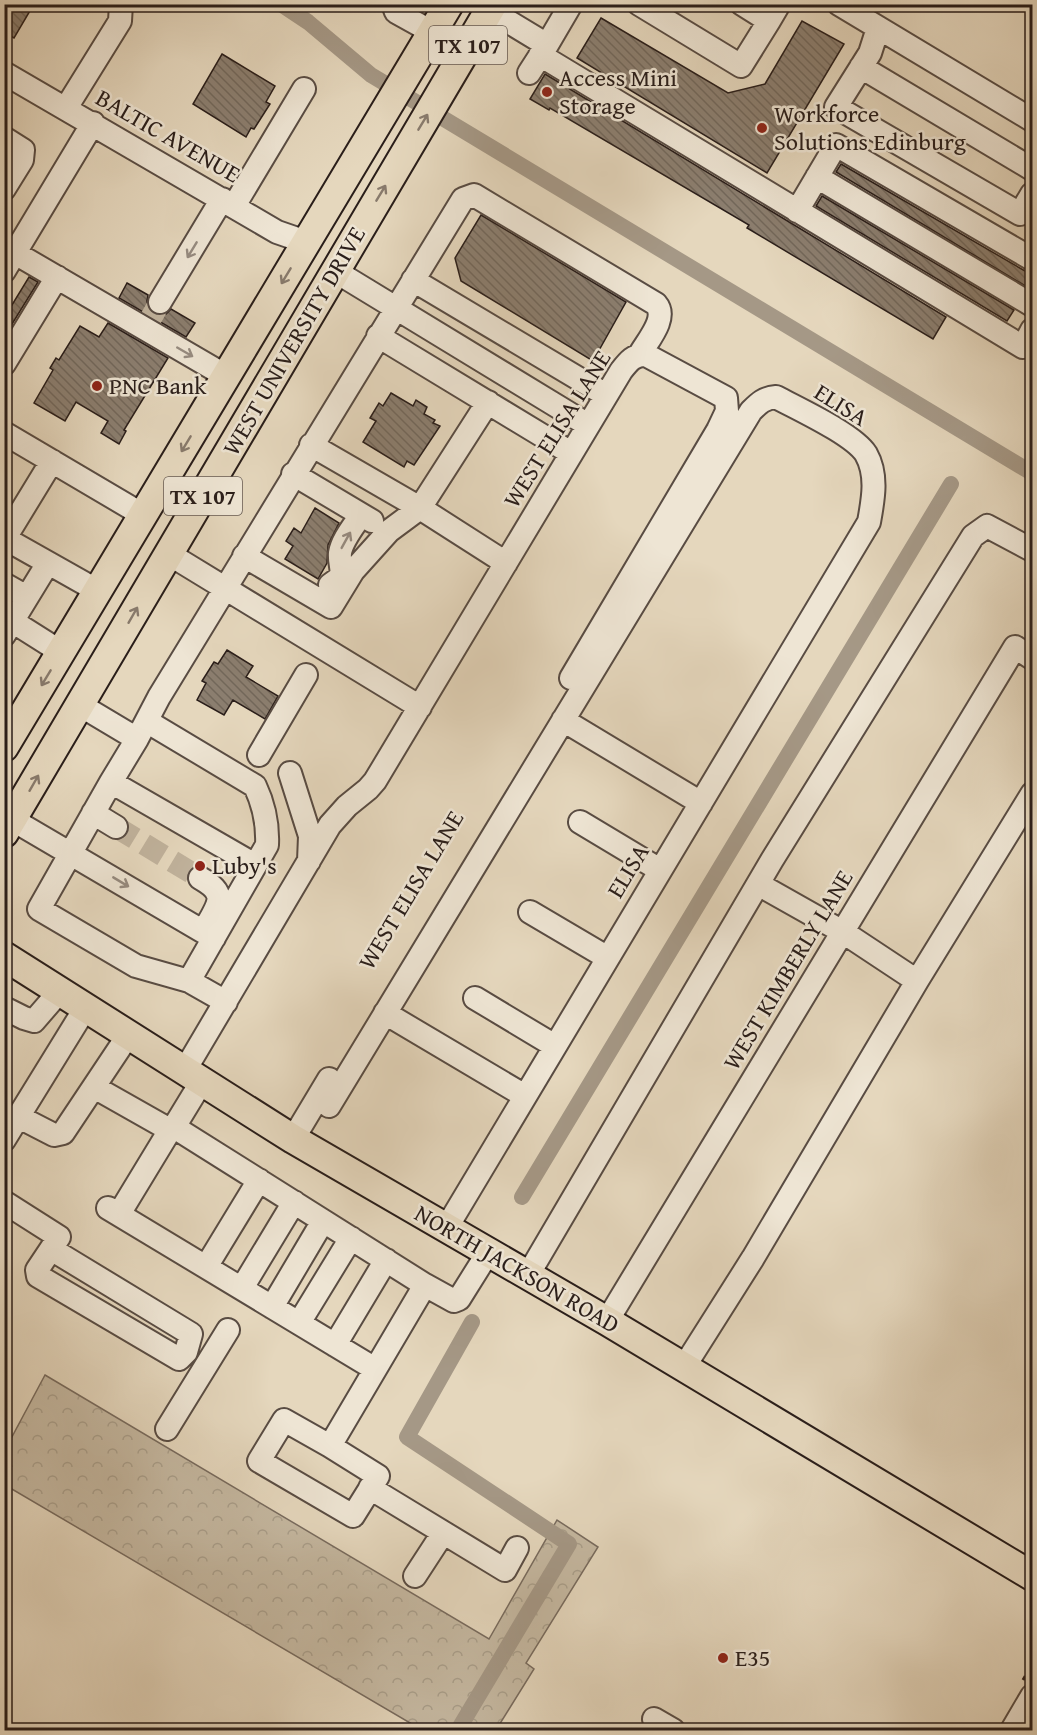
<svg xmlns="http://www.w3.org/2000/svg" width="1037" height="1735" font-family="'Gentium Book Plus',serif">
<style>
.forest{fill:url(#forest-crowns);stroke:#786b5e;stroke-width:1.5}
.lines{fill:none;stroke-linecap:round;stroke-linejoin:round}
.canal{stroke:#a59886;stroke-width:16}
.building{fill:url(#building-back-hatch);stroke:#2a1e1a;stroke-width:1.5}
.minor-tunnel{stroke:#c0b29c;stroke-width:22;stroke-dasharray:22 11;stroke-linecap:butt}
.minor-casing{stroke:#594c43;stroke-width:26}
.major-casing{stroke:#2a1e1a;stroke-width:32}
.path{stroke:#2a1e1a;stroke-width:3;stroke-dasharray:4.5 3;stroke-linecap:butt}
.minor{stroke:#eee5d4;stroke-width:22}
.major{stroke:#e5d7bd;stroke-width:28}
.oneway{stroke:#887a6c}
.oneway2{stroke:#968b80}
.poi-dot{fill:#8f2418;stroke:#eee5d4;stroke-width:2}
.labels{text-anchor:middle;stroke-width:5;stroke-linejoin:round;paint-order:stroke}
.shield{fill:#eee5d4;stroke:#655a52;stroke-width:1.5}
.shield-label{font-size:22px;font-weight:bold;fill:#2a1e1a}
.poi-label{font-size:24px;fill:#2a1e1a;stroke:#eee5d4;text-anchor:start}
.street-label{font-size:24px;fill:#2a1e1a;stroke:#eee5d4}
</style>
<defs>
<pattern id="forest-crowns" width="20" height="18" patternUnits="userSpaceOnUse" patternTransform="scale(1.5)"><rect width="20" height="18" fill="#c5b8a1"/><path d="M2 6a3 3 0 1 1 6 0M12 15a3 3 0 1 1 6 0" fill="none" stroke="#a99e8a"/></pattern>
<pattern id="building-back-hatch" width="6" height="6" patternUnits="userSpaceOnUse" patternTransform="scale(1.5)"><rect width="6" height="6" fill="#8b7e6f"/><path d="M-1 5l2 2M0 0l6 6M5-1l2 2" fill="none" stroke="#72675a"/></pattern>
</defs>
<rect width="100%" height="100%" fill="#e5d7bd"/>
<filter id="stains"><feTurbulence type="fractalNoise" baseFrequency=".00333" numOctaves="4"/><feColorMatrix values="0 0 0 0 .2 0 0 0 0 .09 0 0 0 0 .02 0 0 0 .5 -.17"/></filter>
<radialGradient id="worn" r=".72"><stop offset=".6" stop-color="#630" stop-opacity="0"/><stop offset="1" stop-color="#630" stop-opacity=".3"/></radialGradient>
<path class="forest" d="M45,1375L489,1639L557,1520L598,1547L526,1663L534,1669L496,1730H422L5,1485V1450Z"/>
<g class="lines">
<path class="canal" d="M281,4L308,22L371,75L1032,473
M522,1197L951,484
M458,1730L569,1544L407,1437L472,1322"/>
</g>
<path class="building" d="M4,4H34L14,38L4,32Z
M601,18L728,93L765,84L802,21L844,44L767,173L577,58Z
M222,54L275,86L266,102L270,104L254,129L251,128L246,137L193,104Z
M545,74L946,317L933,339L747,228L749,225L550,108L549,110L530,99Z
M841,164L1025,271L1032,272V290L836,172Z
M822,196L1014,310L1007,321L816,206Z
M481,215L626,302L593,361L461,281L455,258Z
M29,277L38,282L4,337V318Z
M127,283L148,295L147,301L148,308L154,314L160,315L166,314L171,309L195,323L186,337L119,298Z
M108,323L168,358L124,430L126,431L119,444L101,433L108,421L76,402L65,421L34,403L53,370L50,368L56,358L59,360L80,326L99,337Z
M391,393L413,406L416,400L427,407L424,414L435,420L433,423L440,426L414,465L407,461L404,467L363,442L376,421L370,418L379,403L383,406Z
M315,508L339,523L328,545L327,563L318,579L285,559L293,546L286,541L294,528L301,533Z
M227,650L253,666L246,677L278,696L265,719L233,700L224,715L197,700L206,683L202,681L214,662L218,664Z"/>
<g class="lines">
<path class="minor-tunnel" d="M151,318L160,302
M116,827L200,878"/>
<defs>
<path id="minor" d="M393,4L396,12L432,32
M639,4L741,66L769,21
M742,4L769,21L779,4
M839,4L1032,120
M489,10L547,45L571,4
M878,28L870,53L836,107L1020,214L1032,194
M540,55L1023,347L1032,330
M861,67L1032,169
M4,73L277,232L306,242
M529,73L547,45
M66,108L120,21L121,4
M4,138L23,150L22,160L4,189
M817,177L1032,305
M234,206L304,89
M797,211L836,145L1032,259
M15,253L226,376
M4,271L93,123
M335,271L588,425
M413,280L606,395
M160,302L222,199
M378,336L571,453
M4,364L57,277
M4,433L143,515
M311,445L420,508L506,563
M293,474L372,521
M4,538L98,591
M5,538L52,461
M169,554L420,707
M244,556L331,607L353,571L389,531L420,508L488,402
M4,584L27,597
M330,585L341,577C343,569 339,562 340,553C342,540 354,526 361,515
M4,616L61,652
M4,635L48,563
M80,705L137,739L111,782L255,865
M563,720L701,803
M148,722L255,786C264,805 268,824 267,845L189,981
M137,739L159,697L463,199L474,195L656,304C668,318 648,340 640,354
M259,755L306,675
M290,773L310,836L309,861
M111,782L39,909L136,966L189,981L226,1002
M93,813L116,827
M13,820L214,938
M580,822L660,870
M200,878C226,893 221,901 207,925
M758,884L843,932L917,981
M530,912L608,958
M475,998L555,1046
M4,1008L24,1018L34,1021L60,991
M385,1013L525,1096
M185,1070L330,825L347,806L368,789L375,781L621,371C628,362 634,354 646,355L726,398L727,411L718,430L571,678
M94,1087L170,1130L174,1127L202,1081
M329,1106L751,411C759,403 764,398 776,397C798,409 853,434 866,454C878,475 873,500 869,522L447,1227
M19,1117L54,1135L63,1133L129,1034
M174,1127L425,1285L330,1446L378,1476L353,1516L259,1461L284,1420L330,1446
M293,1139L329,1079
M4,1140L86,1007
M4,1202L59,1237L37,1270L38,1276L179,1359L186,1352L191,1334L51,1249
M108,1208L375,1369
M119,1214L170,1130
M206,1267L259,1180
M528,1275L772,860L973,536L987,526L1032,550
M425,1285L454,1301L459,1299L489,1251
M242,1288L294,1202
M272,1307L323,1221
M607,1321L1015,647L1032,658
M299,1323L351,1238
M335,1345L386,1260
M684,1367L753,1258L917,981L1032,794
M167,1429L228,1330
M370,1488L505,1570L517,1548
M415,1576L443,1533
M654,1719L673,1730
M1012,1730L1032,1696"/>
<path id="major" d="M4,747L449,4
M4,833L493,4
M4,956L293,1139L607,1321L1032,1576"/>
</defs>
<use href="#minor" class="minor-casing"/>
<use href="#major" class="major-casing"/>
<path class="path" d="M1023,1680L1032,1665"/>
<use href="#minor" class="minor"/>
<use href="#major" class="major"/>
</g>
<defs><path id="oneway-shaft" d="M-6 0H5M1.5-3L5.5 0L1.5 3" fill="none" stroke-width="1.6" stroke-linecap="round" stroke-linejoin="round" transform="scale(1.5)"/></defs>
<g class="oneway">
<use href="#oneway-shaft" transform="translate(423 122) rotate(-59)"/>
<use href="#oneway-shaft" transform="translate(381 193) rotate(-59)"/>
<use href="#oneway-shaft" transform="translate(286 276) rotate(121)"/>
<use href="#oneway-shaft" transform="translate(186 444) rotate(121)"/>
<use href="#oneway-shaft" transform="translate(133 615) rotate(-60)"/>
<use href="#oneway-shaft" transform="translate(46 678) rotate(121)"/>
<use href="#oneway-shaft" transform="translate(34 783) rotate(-60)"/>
</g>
<g class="oneway2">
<use href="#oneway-shaft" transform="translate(192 250) rotate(121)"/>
<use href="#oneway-shaft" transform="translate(185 352) rotate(30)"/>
<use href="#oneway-shaft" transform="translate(346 540) rotate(-61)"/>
<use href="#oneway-shaft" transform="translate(121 882) rotate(31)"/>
</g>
<g class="poi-dot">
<circle cx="547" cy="92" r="6"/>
<circle cx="762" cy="128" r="6"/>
<circle cx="97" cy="386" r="6"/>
<circle cx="200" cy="866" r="6"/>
<circle cx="723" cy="1658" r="6"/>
</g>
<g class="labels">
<g class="shield">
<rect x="429" y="26" width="78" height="38" rx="4.5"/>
<rect x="164" y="477" width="78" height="38" rx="4.5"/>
</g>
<g class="shield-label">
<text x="468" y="53">TX 107</text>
<text x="203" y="504">TX 107</text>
</g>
<g class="poi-label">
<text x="559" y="86">Access Mini<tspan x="559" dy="28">Storage</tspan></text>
<text x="774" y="122">Workforce<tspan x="774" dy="28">Solutions Edinburg</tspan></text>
<text x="109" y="394">PNC Bank</text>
<text x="212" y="874">Luby's</text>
<text x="735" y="1666">E35</text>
</g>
<g class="street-label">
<text transform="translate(168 136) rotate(30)" y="8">BALTIC AVENUE</text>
<text transform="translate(294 341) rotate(-60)" y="8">WEST UNIVERSITY DRIVE</text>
<text transform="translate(841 405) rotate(32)" y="8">ELISA</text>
<text transform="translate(557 429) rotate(-58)" y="8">WEST ELISA LANE</text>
<text transform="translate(628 871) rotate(-59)" y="8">ELISA</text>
<text transform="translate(411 890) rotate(-59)" y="8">WEST ELISA LANE</text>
<text transform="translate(788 970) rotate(-59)" y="8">WEST KIMBERLY LANE</text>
<text transform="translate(517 1269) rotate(30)" y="8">NORTH JACKSON ROAD</text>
</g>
</g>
<rect width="1037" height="1735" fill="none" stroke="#e5d7bd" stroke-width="24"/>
<rect x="6" y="6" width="1025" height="1723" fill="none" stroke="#2a1e1a" stroke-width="3"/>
<rect x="12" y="12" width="1013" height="1711" fill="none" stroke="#2a1e1a" stroke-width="1.5"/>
<rect width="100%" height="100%" filter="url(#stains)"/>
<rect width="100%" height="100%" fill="url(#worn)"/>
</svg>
